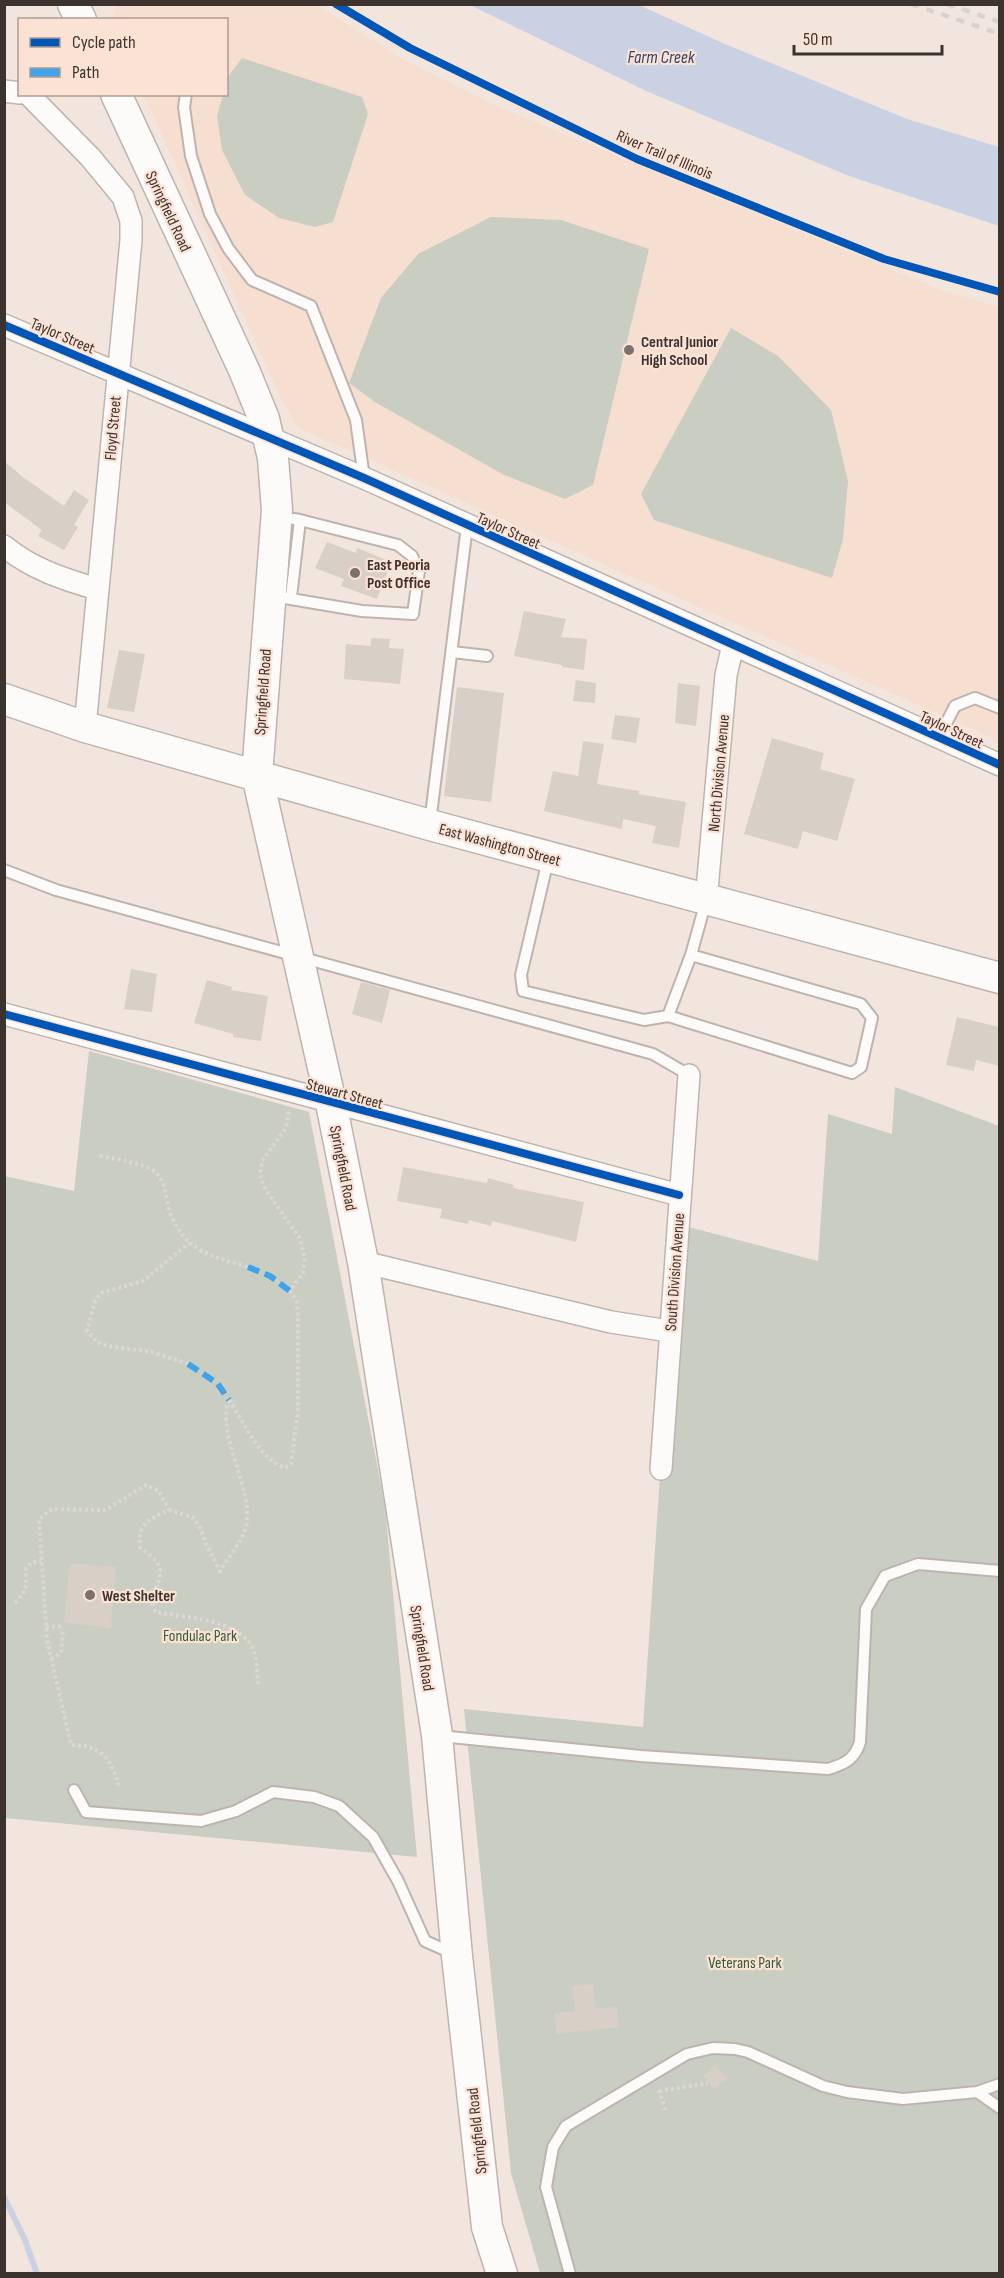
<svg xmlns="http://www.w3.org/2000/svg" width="1004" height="2278" font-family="'Sofia Sans Condensed',sans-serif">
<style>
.built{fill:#f6ded1}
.green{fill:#cacdc2}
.water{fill:#cad1e2}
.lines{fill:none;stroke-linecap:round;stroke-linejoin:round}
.stream{stroke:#cad1e2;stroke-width:6}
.building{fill:#d8cfc6}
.service-casing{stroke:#beb4ae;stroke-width:14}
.minor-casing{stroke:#beb4ae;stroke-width:24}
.secondary-casing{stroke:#beb4ae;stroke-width:33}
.path{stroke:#dbd7d5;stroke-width:4;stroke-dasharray:3 3;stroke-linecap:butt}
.service{stroke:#fdfbfa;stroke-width:10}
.minor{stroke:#fdfbfa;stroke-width:21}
.secondary{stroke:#fdfbfa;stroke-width:30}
.rail{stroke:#d7d3d1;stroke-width:4.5;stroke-dasharray:8 8;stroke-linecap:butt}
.quiet{stroke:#3fa3eb;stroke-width:6;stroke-dasharray:12 6;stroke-linecap:butt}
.cycleway-casing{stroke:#fbe2d4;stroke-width:11}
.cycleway{stroke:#0057b8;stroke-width:8}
.poi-dot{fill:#7c716b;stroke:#fbe2d4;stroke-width:2}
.labels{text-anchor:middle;stroke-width:4.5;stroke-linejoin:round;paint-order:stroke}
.street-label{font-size:16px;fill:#3d332e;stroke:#fbe2d4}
.poi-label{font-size:16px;font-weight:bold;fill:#3d332e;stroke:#fbe2d4;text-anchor:start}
.park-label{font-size:16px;fill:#325c3c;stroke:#fbe2d4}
.water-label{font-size:18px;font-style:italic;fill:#31476e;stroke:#fbe2d4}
</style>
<rect width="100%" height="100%" fill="#f2e5dd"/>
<path class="built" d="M116,5H317L399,57L501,108L941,290L999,307V741L297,427L279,394L144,95L226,94V20H111Z"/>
<path class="green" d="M242,58L362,97L368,114L333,222L315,227L279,218L245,195L222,150L217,116L223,95L226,94L227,78Z
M491,217L561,220L649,249L593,485L565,499L504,475L375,402L349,383L381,298L418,254Z
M731,328L778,356L831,410L848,481L843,539L832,578L654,520L641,494Z
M89,1051L309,1112L385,1506L417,1857L5,1818L4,1176L74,1191Z
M895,1087L999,1126V2273H540L511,2173L464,1709L643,1727L677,1224L818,1261L828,1114L892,1134Z"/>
<path class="water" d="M470,5H639L725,44L907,119L999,147V226L849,176L646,91Z"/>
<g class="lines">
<path class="stream" d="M4,2197L25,2240L37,2274"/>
</g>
<path class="building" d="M4,461L23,477L64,506L74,490L89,500L74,525L78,527L64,550L38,536L42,530L4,502Z
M327,542L356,553L357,548L391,562L377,599L341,586L344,579L315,568Z
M524,611L566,619L561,637L587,639L584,670L562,667V665L514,656Z
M371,638L390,639L389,648L404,649L400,684L344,679L346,644L371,646Z
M119,650L145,654L134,712L107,708Z
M576,680L596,683L595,703L573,701Z
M678,683L700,686L696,726L675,723Z
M457,687L504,693L491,802L444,796Z
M615,715L640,718L636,743L611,739Z
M772,738L824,753L820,769L855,779L837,841L803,831L798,849L744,834Z
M583,741L604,744L597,784L639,791L638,794L686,802L679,848L652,843L656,826L623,819L622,829L544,811L553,771L578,776Z
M131,969L157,974L152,1012L124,1009Z
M207,980L232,987L231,990L268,996L261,1041L233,1037V1034L194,1023Z
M361,982L390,990L382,1023L352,1014Z
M957,1017L999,1027V1066L976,1060L974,1071L946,1065Z
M403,1167L487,1183L488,1178L514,1185L513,1188L584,1202L576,1242L492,1221L491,1226L469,1220L468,1224L440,1218L442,1209L397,1201Z
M70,1563L116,1567L111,1628L64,1623Z
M593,1984L596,2009L617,2006L619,2027L557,2034L554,2013L575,2011L572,1986Z
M715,2065L727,2079L714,2089L703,2076Z"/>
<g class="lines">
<defs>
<path id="service" d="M186,94L184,107L191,156L210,214L228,248L252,280L311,306L356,420L364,478
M273,596L362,611L413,614L419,571L412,556L398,545L300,520
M291,597L300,520L294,519
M452,652L487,656
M939,737L955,706L975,698L1000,708
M430,823L467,526
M548,860L521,975L523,991L644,1020L668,1016L852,1073L861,1067L872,1018L861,1004L691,955L668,1016
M4,870L56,890L653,1054L689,1075
M691,955L706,901
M440,1736L641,1756L828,1769C845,1764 855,1759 860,1742L866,1609L885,1576L918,1564L1000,1571
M74,1790L86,1812L201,1821L236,1811L273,1792L314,1797L339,1806L373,1837L398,1881L425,1941L454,1954
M977,2092L1000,2108
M570,2274L546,2187L553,2147L566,2126L687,2054L713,2048L735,2049L748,2052L823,2086L847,2092L903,2099L977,2092L1000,2084"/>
<path id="minor" d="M4,91L20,93
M28,94L90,157L123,197L131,221V240L85,727
M4,325L364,478L1000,765
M4,546C32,569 63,579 97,589
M706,901L726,675L733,645
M4,1014L679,1195
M363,1262L611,1322L669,1331
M661,1469L689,1075"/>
<path id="secondary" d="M73,4L81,20
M116,94L244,370L264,419L273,458L277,510L257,775L331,1103L363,1262L437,1735L457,1956L487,2227L502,2274
M4,699L85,727L430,825L1000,978"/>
</defs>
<use href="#service" class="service-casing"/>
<use href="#minor" class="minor-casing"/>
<use href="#secondary" class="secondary-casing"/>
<path class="path" d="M100,1156C114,1159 147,1163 156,1173C167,1184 165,1198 170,1212C184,1251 213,1257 248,1267
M188,1364L152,1352L107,1346L97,1342L87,1331L95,1301L101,1293L143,1281L189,1243
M229,1400C215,1435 255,1490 246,1527C243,1540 227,1559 220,1571L206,1544L201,1529L192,1517L169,1510C150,1519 137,1524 140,1547C145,1552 155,1558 158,1564C167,1580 144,1597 156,1612C185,1618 241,1618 254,1651C257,1661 257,1674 258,1684
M229,1400C244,1422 259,1459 285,1468L291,1464L298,1411V1318L297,1302L290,1291L303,1273L305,1257L299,1237L265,1189L260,1175L262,1161L286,1128L289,1110
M116,1598L152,1601
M15,1603C30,1586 25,1588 26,1568L31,1563L41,1561
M46,1627L61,1626
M51,1659L61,1653L63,1628
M119,1786C111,1759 102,1745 71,1745L47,1640L39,1519L52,1509L106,1510L146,1485L159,1491L169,1510
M659,2090L666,2112
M659,2091L708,2083"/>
<use href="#service" class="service"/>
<use href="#minor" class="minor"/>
<use href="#secondary" class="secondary"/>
<path class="rail" d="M911,4L1000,34
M947,4L1000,22"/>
<path class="quiet" d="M248,1267L270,1276L290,1291
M188,1364L217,1383L229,1400"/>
<defs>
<path id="cycleway" d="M336,4L410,48L637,159L884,259L1000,292
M4,325L364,478L1000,765
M4,1014L679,1195"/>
</defs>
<use href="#cycleway" class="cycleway-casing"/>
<use href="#cycleway" class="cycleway"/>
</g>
<g class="poi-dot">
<circle cx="629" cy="350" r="6"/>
<circle cx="355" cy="573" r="6"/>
<circle cx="90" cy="1595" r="6"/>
</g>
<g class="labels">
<g class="street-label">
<text transform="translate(665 154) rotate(23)" y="6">River Trail of Illinois</text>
<text transform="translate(169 211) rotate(65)" y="6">Springfield Road</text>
<text transform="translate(63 335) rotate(23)" y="6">Taylor Street</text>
<text transform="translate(112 428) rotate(-85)" y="6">Floyd Street</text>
<text transform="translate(509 530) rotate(24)" y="6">Taylor Street</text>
<text transform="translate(262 692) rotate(-86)" y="6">Springfield Road</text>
<text transform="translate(952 729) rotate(25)" y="6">Taylor Street</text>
<text transform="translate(718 773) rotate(-85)" y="6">North Division Avenue</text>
<text transform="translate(500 844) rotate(15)" y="6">East Washington Street</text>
<text transform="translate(345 1093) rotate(15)" y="6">Stewart Street</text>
<text transform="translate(344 1168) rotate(79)" y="6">Springfield Road</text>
<text transform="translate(674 1272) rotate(-86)" y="6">South Division Avenue</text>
<text transform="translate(423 1648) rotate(81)" y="6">Springfield Road</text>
<text transform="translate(476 2131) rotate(-96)" y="6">Springfield Road</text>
</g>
<g class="poi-label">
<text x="641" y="347">Central Junior<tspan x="641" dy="18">High School</tspan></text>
<text x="367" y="570">East Peoria<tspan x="367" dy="18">Post Office</tspan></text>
<text x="102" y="1601">West Shelter</text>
</g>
<g class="park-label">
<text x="200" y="1641">Fondulac Park</text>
<text x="745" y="1968">Veterans Park</text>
</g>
<g class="water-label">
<text x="661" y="63">Farm Creek</text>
</g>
</g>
<rect width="1004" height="2278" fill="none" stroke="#3d332e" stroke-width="12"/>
<rect x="18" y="18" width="210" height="78" fill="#fbe2d4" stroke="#af9c92" stroke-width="1.5"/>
<rect x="30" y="38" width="30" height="9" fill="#0057b8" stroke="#af9c92" stroke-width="1.5"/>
<text x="72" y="48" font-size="18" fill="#3d332e">Cycle path</text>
<rect x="30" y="68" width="30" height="9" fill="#3fa3eb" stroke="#af9c92" stroke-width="1.5"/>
<text x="72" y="78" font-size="18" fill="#3d332e">Path</text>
<path d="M794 45v9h148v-9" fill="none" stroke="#3d332e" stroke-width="3"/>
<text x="803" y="45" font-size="18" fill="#3d332e" stroke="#fbe2d4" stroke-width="4.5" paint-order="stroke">50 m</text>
</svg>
